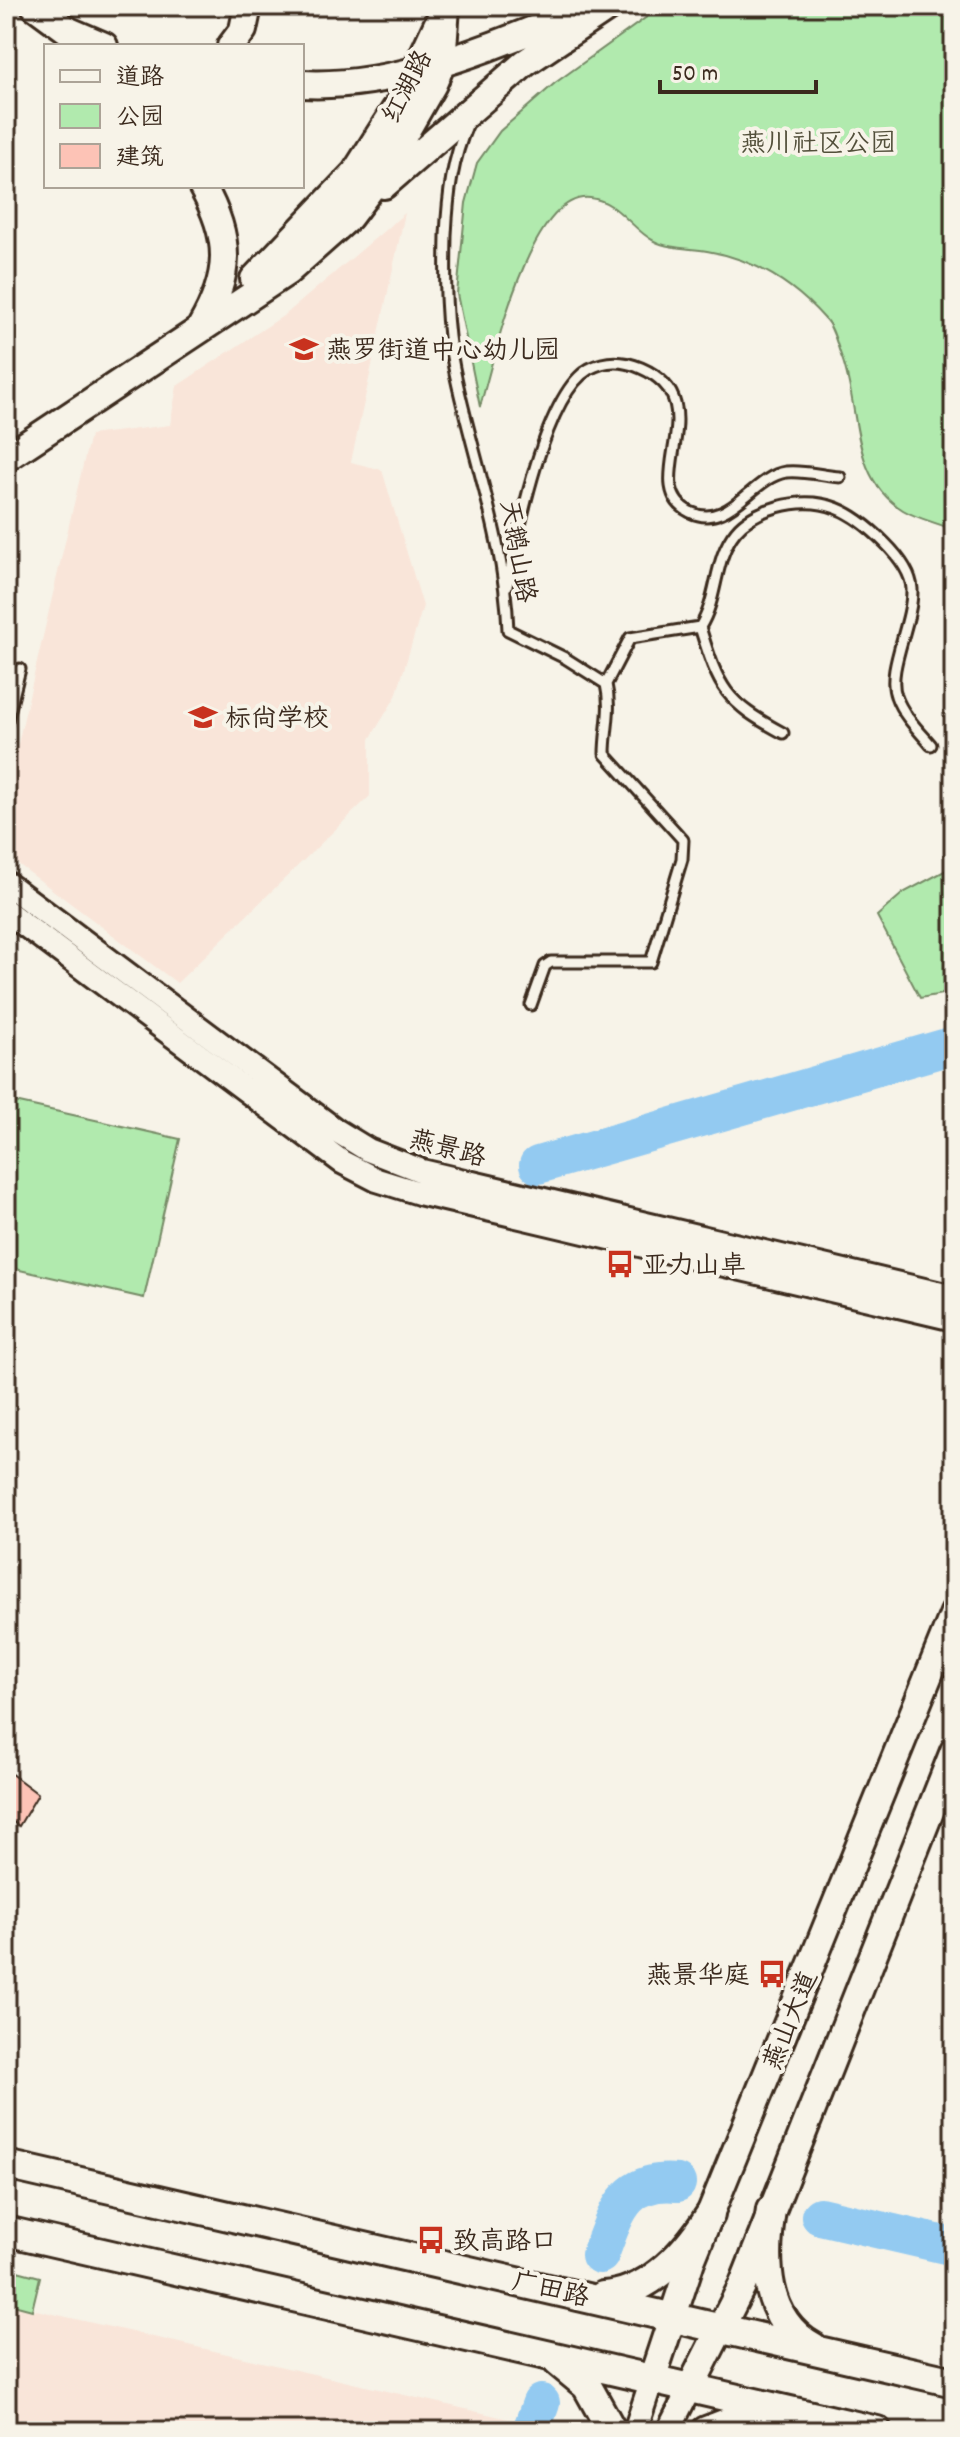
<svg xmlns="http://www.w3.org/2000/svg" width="960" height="2437" font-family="Dekko,'LXGW WenKai TC',sans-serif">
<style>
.built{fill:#f9e5d9}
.green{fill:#b1eaae;stroke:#768a66;stroke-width:2}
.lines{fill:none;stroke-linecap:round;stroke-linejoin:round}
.river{stroke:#93caf1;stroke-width:38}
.building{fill:#fdc3b6;stroke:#3b2a1e;stroke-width:2}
.service-casing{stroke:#3b2a1e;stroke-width:15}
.tertiary-casing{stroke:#3b2a1e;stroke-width:28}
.secondary-casing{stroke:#3b2a1e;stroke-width:32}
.primary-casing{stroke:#3b2a1e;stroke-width:34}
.service{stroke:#f7f3e8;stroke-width:9}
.tertiary{stroke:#f7f3e8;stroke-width:22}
.secondary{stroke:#f7f3e8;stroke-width:26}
.primary{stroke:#f7f3e8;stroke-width:28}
.labels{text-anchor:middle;stroke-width:8;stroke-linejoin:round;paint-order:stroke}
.street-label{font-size:26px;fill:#3b2a1e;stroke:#f7f3e8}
.park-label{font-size:26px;fill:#53503b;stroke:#f7f3e8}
.poi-label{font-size:26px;fill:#3b2a1e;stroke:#f7f3e8;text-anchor:start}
</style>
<rect width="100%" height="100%" fill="#f7f3e8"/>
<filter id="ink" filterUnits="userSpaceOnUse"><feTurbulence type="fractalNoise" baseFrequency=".0125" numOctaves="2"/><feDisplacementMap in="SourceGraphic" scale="16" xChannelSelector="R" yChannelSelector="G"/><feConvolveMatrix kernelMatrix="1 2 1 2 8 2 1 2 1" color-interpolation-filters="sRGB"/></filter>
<g filter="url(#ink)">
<path class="built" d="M405,213L351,462L382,470L423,606L396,696L370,739V796L177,983L6,855V795L90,435L170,425L177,386L286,314Z
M6,2303L513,2420V2431H6Z"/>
<path class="green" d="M674,6H954V530C938,523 918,519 903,510C849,477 861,409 842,358C837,346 834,328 825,319C793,283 754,259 707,251C690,248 669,249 654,241C631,229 618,201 590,198C529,191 493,363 480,407L457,294L466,203L477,163L500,131L555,83L651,14Z
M954,866V992L920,998L877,916L903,893Z
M6,1100L180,1139L144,1298L6,1267Z
M6,2268L40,2277L32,2310L6,2303Z"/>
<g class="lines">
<path class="river" d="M538,1165L954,1045
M820,2216L954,2247
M600,2255C616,2213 624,2178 677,2183
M531,2431L541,2403"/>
</g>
<path class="building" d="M6,1770L38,1794L19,1826L6,1817Z"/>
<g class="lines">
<defs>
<path id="service" d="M468,123C452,160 448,195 446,235C445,280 445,324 454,368C472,456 505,540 508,630L565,658L606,684C612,710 605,729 605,754L683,840L682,859L651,962H551L545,966L531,1005
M507,586C517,536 544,395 589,369C606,360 622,360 641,368C720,402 636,485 690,512C729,531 752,477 786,472C803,470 823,476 840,477
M700,627C719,689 725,702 783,733
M606,684L630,638L700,627C719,597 713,559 736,531C746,519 763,511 777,507C823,494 853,511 885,543C897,555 911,572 912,589C913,623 886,670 896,696C902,714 919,731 931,745
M6,725L20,669"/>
<path id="tertiary" d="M6,883L337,1131L368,1150L422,1171L954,1297
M6,911L342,1162L377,1180L419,1193L954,1319
M635,2431L652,2379
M668,2431L690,2388"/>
<path id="secondary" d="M35,6L69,31L104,46
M231,46L243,30L248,6
M302,84C400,89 493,45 583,10
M384,185L525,63L610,6
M254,279L355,173L404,96L439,21
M201,327C231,275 232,239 202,186
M6,458L287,272L349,217L380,176L433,84L442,63L446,7
M652,2379L691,2261L954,1613
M690,2388L743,2284L954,1751"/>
<path id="primary" d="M6,2165L954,2382
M771,2210C763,2260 763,2320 813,2347
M6,2231L877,2431
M603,2296C651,2293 686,2252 710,2215
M558,2362L587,2386L612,2431
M706,2431L732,2421L779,2415"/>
</defs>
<use href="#service" class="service-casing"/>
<use href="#tertiary" class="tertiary-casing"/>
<use href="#secondary" class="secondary-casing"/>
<use href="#primary" class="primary-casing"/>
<use href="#service" class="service"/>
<use href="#tertiary" class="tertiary"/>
<use href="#secondary" class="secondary"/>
<use href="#primary" class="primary"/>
</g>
</g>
<defs>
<symbol id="school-bare" viewBox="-9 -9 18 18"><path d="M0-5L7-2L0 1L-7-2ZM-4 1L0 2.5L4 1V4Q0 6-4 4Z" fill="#c8321e" stroke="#f7f3e8" stroke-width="2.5" paint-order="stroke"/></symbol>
<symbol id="bus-bare" viewBox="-9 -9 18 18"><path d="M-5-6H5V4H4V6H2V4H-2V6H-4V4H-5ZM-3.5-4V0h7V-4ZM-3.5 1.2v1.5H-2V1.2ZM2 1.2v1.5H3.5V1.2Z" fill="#c8321e" stroke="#f7f3e8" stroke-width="2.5" paint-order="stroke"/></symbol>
</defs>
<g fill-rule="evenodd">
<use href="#school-bare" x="284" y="329" width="40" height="40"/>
<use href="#school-bare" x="183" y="697" width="40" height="40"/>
<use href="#bus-bare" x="600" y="1244" width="40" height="40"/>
<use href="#bus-bare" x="752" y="1954" width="40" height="40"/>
<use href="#bus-bare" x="411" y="2220" width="40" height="40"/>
</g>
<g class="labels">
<g class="street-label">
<text transform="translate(406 86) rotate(-63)" y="9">红湖路</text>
<text transform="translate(519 551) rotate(80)" y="9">天鹅山路</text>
<text transform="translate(448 1147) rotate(15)" y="9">燕景路</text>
<text transform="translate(789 2020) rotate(-68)" y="9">燕山大道</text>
<text transform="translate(551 2288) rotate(13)" y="9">广田路</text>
</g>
<g class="park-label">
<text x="818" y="151">燕川社区公园</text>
</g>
<g class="poi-label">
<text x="326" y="358">燕罗街道中心幼儿园</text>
<text x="225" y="726">标尚学校</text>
<text x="642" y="1273">亚力山卓</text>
<text x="750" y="1983" text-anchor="end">燕景华庭</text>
<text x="453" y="2249">致高路口</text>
</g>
</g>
<rect width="960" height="2437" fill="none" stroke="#f7f3e8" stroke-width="32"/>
<rect x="16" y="16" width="928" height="2405" fill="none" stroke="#3b2a1e" stroke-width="3" filter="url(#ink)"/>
<rect x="44" y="44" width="260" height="144" fill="#f7f3e8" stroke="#aca397" stroke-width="2"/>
<rect x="60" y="70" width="40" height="12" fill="#f7f3e8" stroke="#aca397" stroke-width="2"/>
<text x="116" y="84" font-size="24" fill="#3b2a1e">道路</text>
<rect x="60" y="104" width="40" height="24" fill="#b1eaae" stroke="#aca397" stroke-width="2"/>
<text x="116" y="124" font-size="24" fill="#3b2a1e">公园</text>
<rect x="60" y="144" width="40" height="24" fill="#fdc3b6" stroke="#aca397" stroke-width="2"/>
<text x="116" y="164" font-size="24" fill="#3b2a1e">建筑</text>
<path d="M660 80v12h156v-12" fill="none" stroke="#3b2a1e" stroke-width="4"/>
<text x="672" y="80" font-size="24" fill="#3b2a1e" stroke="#f7f3e8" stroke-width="6" paint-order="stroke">50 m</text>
</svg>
